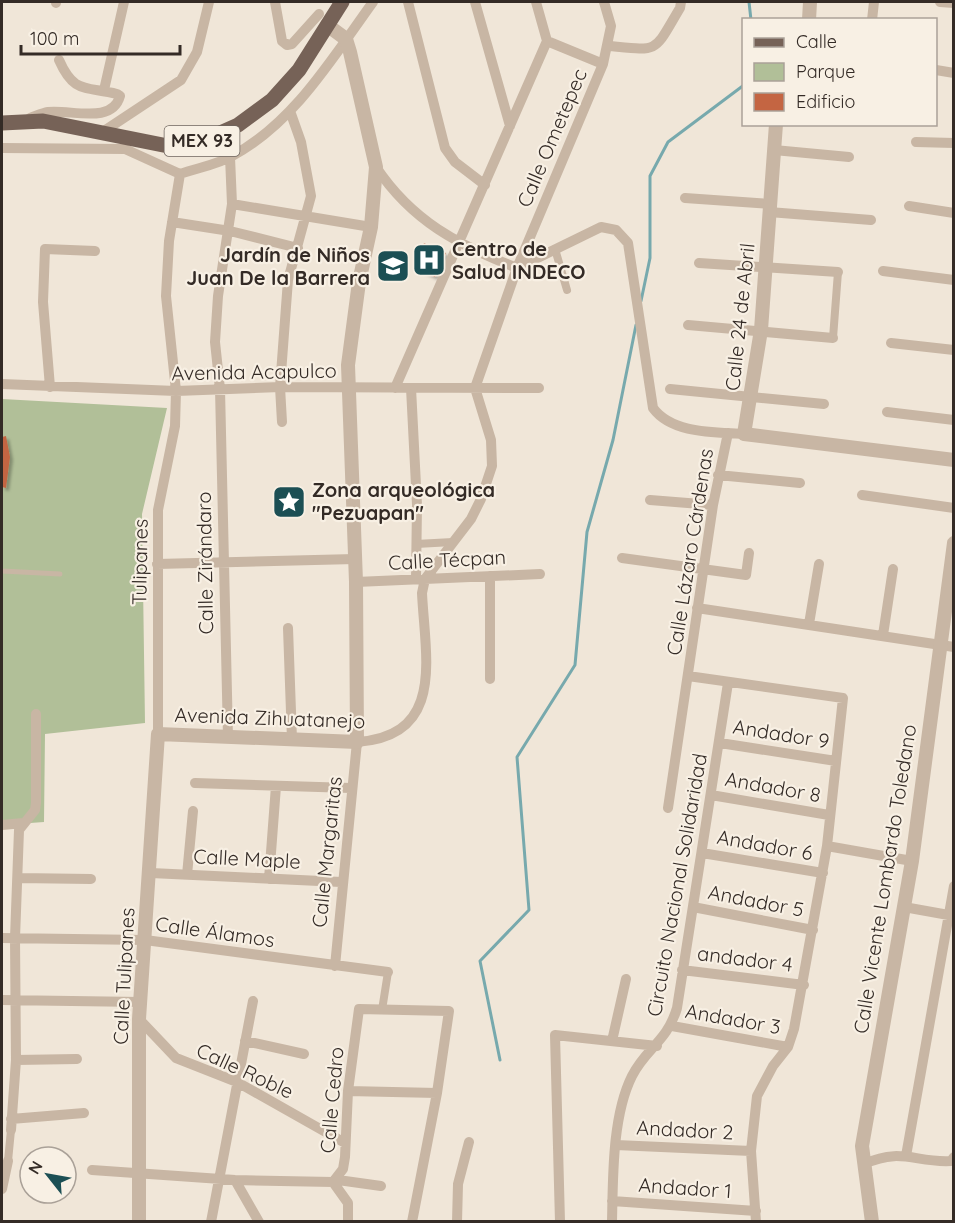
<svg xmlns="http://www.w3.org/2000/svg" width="955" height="1223" font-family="Quicksand,sans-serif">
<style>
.green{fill:#b1bf98}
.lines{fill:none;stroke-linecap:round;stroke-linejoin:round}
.stream{stroke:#77a9ad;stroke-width:3}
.building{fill:#c46542;filter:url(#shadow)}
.service{stroke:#c8b6a4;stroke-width:5}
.pedestrian{stroke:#c8b6a4;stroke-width:8}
.minor{stroke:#c8b6a4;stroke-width:10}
.tertiary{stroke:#c8b6a4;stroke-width:14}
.primary{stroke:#766257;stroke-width:15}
.labels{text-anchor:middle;stroke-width:4.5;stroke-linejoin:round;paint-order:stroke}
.shield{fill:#f8f0e4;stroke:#6f665f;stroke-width:1.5}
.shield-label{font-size:18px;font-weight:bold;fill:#342b26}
.street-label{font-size:20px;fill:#342b26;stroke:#f8f0e4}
.poi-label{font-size:20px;font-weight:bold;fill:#342b26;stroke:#f8f0e4;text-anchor:start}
</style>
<defs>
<filter id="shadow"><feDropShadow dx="3" dy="3" stdDeviation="1.5" flood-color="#0004"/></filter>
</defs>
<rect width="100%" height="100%" fill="#f0e6d8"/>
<path class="green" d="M2,399L167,408L142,514L145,723L45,734L44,822L2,825Z"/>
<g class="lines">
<path class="stream" d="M749,2L751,20
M641,301L650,258V176L668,142L744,85
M500,1060L480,961L529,910L517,757L575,665L587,532L613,440L636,325"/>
</g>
<path class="building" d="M424,243L446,253L435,277L413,267Z
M6,436L10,457L6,488L2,487V437Z"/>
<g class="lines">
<path class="service" d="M2,571L60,574"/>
<path class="pedestrian" d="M555,249L567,290
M833,338L838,272
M416,544L453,542
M382,1010L388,972
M8,1161L11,1130"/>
<path class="minor" d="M275,2L282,41L287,45L292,44L319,14
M408,2L445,148L455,162L485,185
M475,2L510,126
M940,2L954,3
M56,3V2
M872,20L874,2
M547,41L603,64
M609,46C661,51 653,53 680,8L681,2
M936,70L954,73
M104,90L124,2
M30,118C36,116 42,113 48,112C70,109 112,125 120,96L117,94C85,86 74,94 59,60
M101,133L181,80L197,52L209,2
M916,142L954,143
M2,148L125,149L180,174C196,168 217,165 232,156C294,123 333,57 373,2
M774,150L849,157
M376,167C412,221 458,245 517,268L601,227L616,230L628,243L653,408C672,434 715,432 744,434
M685,198L770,204
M232,204L371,227
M909,206L954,213
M769,212L871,220
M172,222L230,231L298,248
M699,263L838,272
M883,271L954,280
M688,325L833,338
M891,343L954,350
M2,384L176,391L280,387L539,388
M50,387L43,302L45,249L95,251
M395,388L547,41L536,2
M411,388L417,505L416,579
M670,389L824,404
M887,412L954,420
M282,422L280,387L288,280L311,196L301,142L290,111
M718,475L800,483
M862,495L954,508
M650,500L713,505
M622,558L746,575L749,553
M157,564L355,559
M490,576V679
M356,582L540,574
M697,608L954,647
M809,624L819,564
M288,628L292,740
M883,635L893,569
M688,676L843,698L827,846L794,1029L788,1047L773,1066L757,1096L751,1151L756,1222
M158,734V510L175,426L176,391L166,296L169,241L180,174
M228,737L220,389L215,342L218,296L232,204L230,157
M720,743L836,761
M195,783L351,788
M711,795L829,815
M668,808L713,505L728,433
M2,825L23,823
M827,846L912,861
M702,853L823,873
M151,873L341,882
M187,875L193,811
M18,878L91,879
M269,879L276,786
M693,907L813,930
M904,907L954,916
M2,938L145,940L388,972
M335,966L357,742C446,736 425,657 422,593L425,579L471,519L481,499L492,466L491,440L475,388L517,268L603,64L611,26L604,2
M682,970L804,985
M2,1000L141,1002
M139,1019L176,1058L237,1082L345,1143
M672,1026L788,1047
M245,1041L304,1054
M612,1041L626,979
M16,1060L77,1059
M348,1091L437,1093
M11,1119L84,1113
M11,1130L16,1060L15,938L19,830L35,810L36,803V714
M616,1145L751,1151
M906,1156L954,886
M864,1164C902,1147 915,1163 951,1161L954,1157
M92,1170L235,1180L333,1182
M235,1180L259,1222
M338,1180L381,1186
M333,1182L343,1169L345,1157L348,1091L359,1009L449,1011L437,1093L412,1222
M333,1182L348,1203V1222
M2,1189L8,1161
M612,1201L756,1211
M211,1222L253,1001
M457,1222L458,1184L469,1142
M560,1222L555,1035L657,1046
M612,1222C613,1178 612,1116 632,1076C646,1048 667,1042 677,1008L728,683"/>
<path class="tertiary" d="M809,20L810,2
M776,124L761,330L744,434L954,460
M139,1222V1019L158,734L357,742L356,582L348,365L359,282L371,227L376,167L350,52L346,39L327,25
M872,1222L862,1146L912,861L954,543"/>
<path class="primary" d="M2,123L43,121L168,146L202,141L238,125L272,100L299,70L342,2"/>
</g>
<defs>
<symbol id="hospital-square" viewBox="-11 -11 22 22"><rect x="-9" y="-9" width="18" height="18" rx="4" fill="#1c4f54" stroke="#f8f0e4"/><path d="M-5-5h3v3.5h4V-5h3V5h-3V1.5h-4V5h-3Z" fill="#fff"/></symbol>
<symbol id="school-square" viewBox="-11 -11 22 22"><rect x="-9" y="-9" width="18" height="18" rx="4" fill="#1c4f54" stroke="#f8f0e4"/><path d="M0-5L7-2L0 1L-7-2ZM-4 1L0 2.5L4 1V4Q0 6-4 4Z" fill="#fff"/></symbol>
<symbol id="sight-square" viewBox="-11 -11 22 22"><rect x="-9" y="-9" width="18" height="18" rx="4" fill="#1c4f54" stroke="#f8f0e4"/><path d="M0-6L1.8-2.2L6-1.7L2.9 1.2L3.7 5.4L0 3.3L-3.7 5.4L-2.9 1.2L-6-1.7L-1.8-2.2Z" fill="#fff"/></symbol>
</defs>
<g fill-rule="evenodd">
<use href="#hospital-square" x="410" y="241" width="38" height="38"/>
<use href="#school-square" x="374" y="247" width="38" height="38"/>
<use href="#sight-square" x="270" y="483" width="38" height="38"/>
</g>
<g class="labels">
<rect class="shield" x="164.5" y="126" width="75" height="30" rx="4.5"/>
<g class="shield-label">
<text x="202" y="147">MEX 93</text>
</g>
<g class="street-label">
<text transform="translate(552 138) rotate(-67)" y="7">Calle Ometepec</text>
<text transform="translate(740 317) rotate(-84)" y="7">Calle 24 de Abril</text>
<text transform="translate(254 372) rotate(-1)" y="7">Avenida Acapulco</text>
<text transform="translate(690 552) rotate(-81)" y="7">Calle Lázaro Cárdenas</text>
<text transform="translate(447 560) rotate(-3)" y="7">Calle Técpan</text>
<text transform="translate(140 562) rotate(-89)" y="7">Tulipanes</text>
<text transform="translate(205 563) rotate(-91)" y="7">Calle Zirándaro</text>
<text transform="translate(270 718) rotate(2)" y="7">Avenida Zihuatanejo</text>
<text transform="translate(781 734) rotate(9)" y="7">Andador 9</text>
<text transform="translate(773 787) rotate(10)" y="7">Andador 8</text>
<text transform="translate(765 845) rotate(10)" y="7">Andador 6</text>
<text transform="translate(327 852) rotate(-84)" y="7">Calle Margaritas</text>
<text transform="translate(247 859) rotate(3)" y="7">Calle Maple</text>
<text transform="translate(885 879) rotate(-81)" y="7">Calle Vicente Lombardo Toledano</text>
<text transform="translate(677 885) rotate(-80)" y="7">Circuito Nacional Solidaridad</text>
<text transform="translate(756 901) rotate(11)" y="7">Andador 5</text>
<text transform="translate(215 932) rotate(8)" y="7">Calle Álamos</text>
<text transform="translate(745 959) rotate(7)" y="7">andador 4</text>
<text transform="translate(124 976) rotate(-87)" y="7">Calle Tulipanes</text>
<text transform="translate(733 1019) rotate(10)" y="7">Andador 3</text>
<text transform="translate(245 1071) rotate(25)" y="7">Calle Roble</text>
<text transform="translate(332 1100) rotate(-85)" y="7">Calle Cedro</text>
<text transform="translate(685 1130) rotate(3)" y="7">Andador 2</text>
<text transform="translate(685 1188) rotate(4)" y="7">Andador 1</text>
</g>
<g class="poi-label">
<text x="452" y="256">Centro de<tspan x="452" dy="23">Salud INDECO</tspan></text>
<text x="370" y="262" text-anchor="end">Jardín de Niños<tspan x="370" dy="23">Juan De la Barrera</tspan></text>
<text x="312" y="497">Zona arqueológica<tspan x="312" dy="23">"Pezuapan"</tspan></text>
</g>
</g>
<rect width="955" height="1223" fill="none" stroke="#342b26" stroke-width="6"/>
<rect x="742" y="18" width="195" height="108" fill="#f8f0e4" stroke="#aaa198" stroke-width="1.5"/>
<rect x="754" y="38" width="30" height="9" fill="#766257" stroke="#aaa198" stroke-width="1.5"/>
<text x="796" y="48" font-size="18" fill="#342b26">Calle</text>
<rect x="754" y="63" width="30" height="18" fill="#b1bf98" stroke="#aaa198" stroke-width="1.5"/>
<text x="796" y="78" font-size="18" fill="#342b26">Parque</text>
<rect x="754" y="93" width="30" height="18" fill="#c46542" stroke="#aaa198" stroke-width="1.5"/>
<text x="796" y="108" font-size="18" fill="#342b26">Edificio</text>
<g transform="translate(48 1175) rotate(301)"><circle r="28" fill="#f8f0e4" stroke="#aaa198" stroke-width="1.5"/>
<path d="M0-4.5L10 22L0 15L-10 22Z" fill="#1c4f54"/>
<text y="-9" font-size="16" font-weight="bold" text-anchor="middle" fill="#342b26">N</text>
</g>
<path d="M21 45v9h159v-9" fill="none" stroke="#342b26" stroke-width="3"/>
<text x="30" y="45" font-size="18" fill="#342b26" stroke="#f8f0e4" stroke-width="4.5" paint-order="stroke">100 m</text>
</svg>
